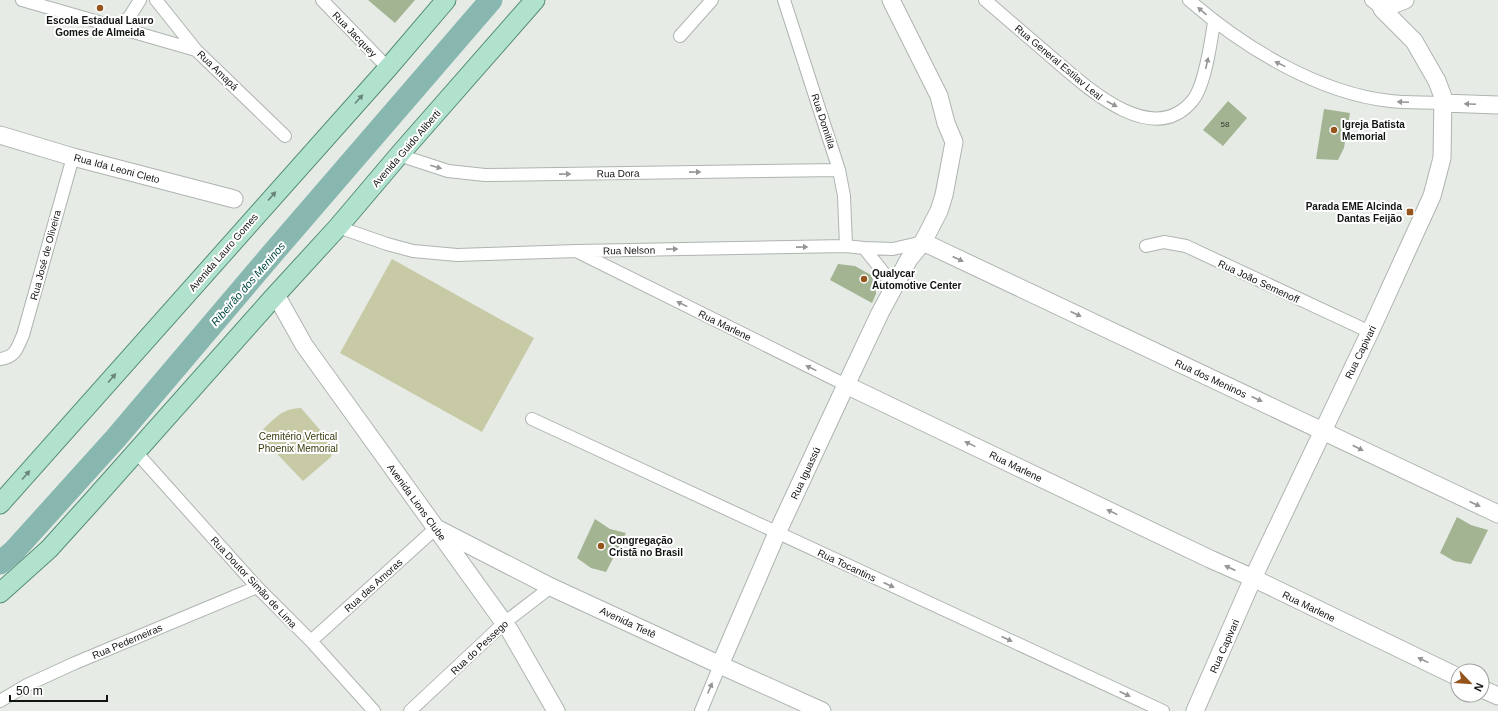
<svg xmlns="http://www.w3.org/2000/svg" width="1498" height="711" font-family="Helvetica,sans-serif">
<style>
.green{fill:#c7caa5}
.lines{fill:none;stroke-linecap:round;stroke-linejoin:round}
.river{stroke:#88b7af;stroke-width:23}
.building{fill:#a3b492}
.street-casing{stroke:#afb4b0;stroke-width:14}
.secondary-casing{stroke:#afb4b0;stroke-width:19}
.primary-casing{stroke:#578d76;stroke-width:21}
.street{stroke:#fff;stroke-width:12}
.secondary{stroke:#fff;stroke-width:17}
.primary{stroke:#b0e2cd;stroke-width:19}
.oneway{fill:#949594}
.oneway2{fill:#698579}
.poi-dot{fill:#94541c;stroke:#fff;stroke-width:1.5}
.labels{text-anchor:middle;stroke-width:4;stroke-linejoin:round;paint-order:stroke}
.number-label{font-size:8px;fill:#363c32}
.poi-label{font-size:10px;font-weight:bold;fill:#121412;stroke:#fff;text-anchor:start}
.street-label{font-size:10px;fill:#121412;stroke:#fff}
.park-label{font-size:10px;fill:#393b0d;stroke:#fff}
.water-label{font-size:11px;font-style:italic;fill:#004942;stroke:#fff}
</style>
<rect width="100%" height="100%" fill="#e6ebe6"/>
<path class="green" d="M392,259L534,338L482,432L340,353Z
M301,408L333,445L331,457L303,481L258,434C274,420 279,409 301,408Z"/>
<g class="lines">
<path class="river" d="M0,563L14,551L116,438L272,254L491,0"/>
</g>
<path class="building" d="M368,0H415L395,23Z
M1228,101L1247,118L1223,146L1203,130Z
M1324,109L1350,113L1344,148L1338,160L1316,159Z
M838,264L855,266L871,275L876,287V294L872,303L830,280Z
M1457,517L1471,525L1488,530L1471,564L1454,561L1440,553Z
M595,519L610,529L626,533L606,572L591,568L577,558Z"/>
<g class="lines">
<defs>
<path id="street" d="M22,0L196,50
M156,0L196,50L285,136
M322,0L388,68
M784,0L839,170L844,196L846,246
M985,0C1006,18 1028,37 1049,55C1083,84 1152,151 1193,100C1205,85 1211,42 1214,22
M1189,0C1243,47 1318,93 1390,101C1407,103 1425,102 1442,103
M1371,0L1382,9
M116,28L130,16L140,0
M680,36L712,0
M399,155L448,171L485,175L839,170
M338,227L387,244L413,251L457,255L577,251L846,246L864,248L893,249L923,242
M1146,246L1164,242L1186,246L1370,332
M864,248L880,268L894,288
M580,253L846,385
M0,359C16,357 17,348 23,335L73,157
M532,419L1163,711
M136,452L257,587L311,641L374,711
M311,641L436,528
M0,701L27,685L75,663L257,587
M410,711L504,623L551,587
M701,711L720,665"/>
<path id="secondary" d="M1442,103L1498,105
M0,135L73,157L234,199
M923,242L1498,514
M276,295L304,345L510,631L556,711
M846,385L1210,559L1253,578L1458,677
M438,529L551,587L720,665L822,711
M720,665L777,533L846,385L880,313L909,259L923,242L939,211L944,195L954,142L946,123L939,96L891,0
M1482,689L1498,696
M1195,711L1253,578L1370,332L1432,196L1442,158L1443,97L1437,81L1414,41L1382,9L1405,0"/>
<path id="primary" d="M0,504L388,68L446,0
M0,593L49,549L87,507L272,299L338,227L399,155L535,0"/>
</defs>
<use href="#street" class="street-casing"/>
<use href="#secondary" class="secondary-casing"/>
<use href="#primary" class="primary-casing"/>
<use href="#street" class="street"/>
<use href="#secondary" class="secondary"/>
<use href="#primary" class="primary"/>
</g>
<defs><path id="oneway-solid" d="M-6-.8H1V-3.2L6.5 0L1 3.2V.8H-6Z"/></defs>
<g class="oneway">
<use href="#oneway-solid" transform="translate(1202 11) rotate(-139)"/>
<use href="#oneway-solid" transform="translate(1207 63) rotate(-77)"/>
<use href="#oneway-solid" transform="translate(1280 64) rotate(-154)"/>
<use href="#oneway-solid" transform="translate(1403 102) rotate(-178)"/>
<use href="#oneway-solid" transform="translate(1112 104) rotate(27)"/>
<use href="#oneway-solid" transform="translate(1470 104) rotate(-178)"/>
<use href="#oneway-solid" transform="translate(436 167) rotate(16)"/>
<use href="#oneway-solid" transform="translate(695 172) rotate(-1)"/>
<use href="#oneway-solid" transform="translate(565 174) rotate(-1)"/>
<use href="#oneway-solid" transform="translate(802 247) rotate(-1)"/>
<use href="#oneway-solid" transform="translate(672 249) rotate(-1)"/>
<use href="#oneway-solid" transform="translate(958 259) rotate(25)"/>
<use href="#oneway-solid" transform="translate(682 304) rotate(-154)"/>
<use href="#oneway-solid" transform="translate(1076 314) rotate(25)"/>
<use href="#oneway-solid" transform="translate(811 368) rotate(-154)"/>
<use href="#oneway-solid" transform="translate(1257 399) rotate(25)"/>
<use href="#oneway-solid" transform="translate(970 444) rotate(-154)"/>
<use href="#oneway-solid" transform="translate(1358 448) rotate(27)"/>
<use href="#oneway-solid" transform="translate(1475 504) rotate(25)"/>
<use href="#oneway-solid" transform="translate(1112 512) rotate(-154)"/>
<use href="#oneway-solid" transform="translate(1230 568) rotate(-156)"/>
<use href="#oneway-solid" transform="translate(889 585) rotate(25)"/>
<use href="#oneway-solid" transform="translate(1007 639) rotate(25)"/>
<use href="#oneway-solid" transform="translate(1423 660) rotate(-154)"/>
<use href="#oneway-solid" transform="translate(710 688) rotate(-67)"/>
<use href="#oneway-solid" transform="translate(1125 694) rotate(25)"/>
</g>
<g class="oneway2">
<use href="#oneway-solid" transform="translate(359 99) rotate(-48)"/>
<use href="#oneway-solid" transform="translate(272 196) rotate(-48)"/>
<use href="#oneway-solid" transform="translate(112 378) rotate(-49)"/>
<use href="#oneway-solid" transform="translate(26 475) rotate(-49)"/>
</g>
<g class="poi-dot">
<circle cx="100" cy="8" r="4"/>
<circle cx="1334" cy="130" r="4"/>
<rect x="1406" y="208" width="8" height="8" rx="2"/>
<circle cx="864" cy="279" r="4"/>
<circle cx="601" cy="546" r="4"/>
</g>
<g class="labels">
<g class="number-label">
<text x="1225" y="127">58</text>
</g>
<g class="poi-label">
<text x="100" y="24" text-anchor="middle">Escola Estadual Lauro<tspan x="100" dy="12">Gomes de Almeida</tspan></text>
<text x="1342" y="128">Igreja Batista<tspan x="1342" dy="12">Memorial</tspan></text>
<text x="1402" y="210" text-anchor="end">Parada EME Alcinda<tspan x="1402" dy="12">Dantas Feijão</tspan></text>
<text x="872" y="277">Qualycar<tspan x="872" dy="12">Automotive Center</tspan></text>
<text x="609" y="544">Congregação<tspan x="609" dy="12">Cristã no Brasil</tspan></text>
</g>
<g class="street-label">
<text transform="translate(355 34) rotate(46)" y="4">Rua Jacquey</text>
<text transform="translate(1059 62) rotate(40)" y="4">Rua General Estilav Leal</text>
<text transform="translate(218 70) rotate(44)" y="4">Rua Amapá</text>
<text transform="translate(824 121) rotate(72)" y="4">Rua Domitila</text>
<text transform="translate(406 148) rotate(-49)" y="4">Avenida Guido Aliberti</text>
<text transform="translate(117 168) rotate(15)" y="4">Rua Ida Leoni Cleto</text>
<text transform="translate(618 173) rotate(-1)" y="4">Rua Dora</text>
<text transform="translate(629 250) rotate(-1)" y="4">Rua Nelson</text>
<text transform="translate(223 252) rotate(-49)" y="4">Avenida Lauro Gomes</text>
<text transform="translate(45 255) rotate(-75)" y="4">Rua José de Oliveira</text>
<text transform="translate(1259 281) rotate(25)" y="4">Rua João Semenoff</text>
<text transform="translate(725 325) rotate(26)" y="4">Rua Marlene</text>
<text transform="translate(1360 352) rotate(-64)" y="4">Rua Capivari</text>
<text transform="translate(1211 378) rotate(25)" y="4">Rua dos Meninos</text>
<text transform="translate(1016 466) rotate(26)" y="4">Rua Marlene</text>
<text transform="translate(805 473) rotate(-65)" y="4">Rua Iguassú</text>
<text transform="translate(417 502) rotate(54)" y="4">Avenida Lions Clube</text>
<text transform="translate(847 565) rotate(25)" y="4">Rua Tocantins</text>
<text transform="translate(254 582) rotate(47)" y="4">Rua Doutor Simão de Lima</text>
<text transform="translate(373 585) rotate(-42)" y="4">Rua das Amoras</text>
<text transform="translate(1309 606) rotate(26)" y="4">Rua Marlene</text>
<text transform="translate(628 622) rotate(25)" y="4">Avenida Tietê</text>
<text transform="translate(127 641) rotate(-23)" y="4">Rua Pederneiras</text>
<text transform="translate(1224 646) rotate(-66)" y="4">Rua Capivari</text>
<text transform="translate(479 647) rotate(-43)" y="4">Rua do Pessego</text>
</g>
<g class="park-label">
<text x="298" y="440">Cemitério Vertical<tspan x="298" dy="12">Phoenix Memorial</tspan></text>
</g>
<g class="water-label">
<text transform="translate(248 284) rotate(-49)" y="4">Ribeirão dos Meninos</text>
</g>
</g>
<g transform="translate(1470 683) rotate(115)"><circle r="19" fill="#ffffff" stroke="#a0a1a0"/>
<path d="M0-3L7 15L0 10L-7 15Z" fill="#94541c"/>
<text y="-6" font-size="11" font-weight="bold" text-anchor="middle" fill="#121412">N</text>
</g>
<path d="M10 695v6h97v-6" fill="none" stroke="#121412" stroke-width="2"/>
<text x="16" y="695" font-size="12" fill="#121412" stroke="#ffffff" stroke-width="3" paint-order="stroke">50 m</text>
</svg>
